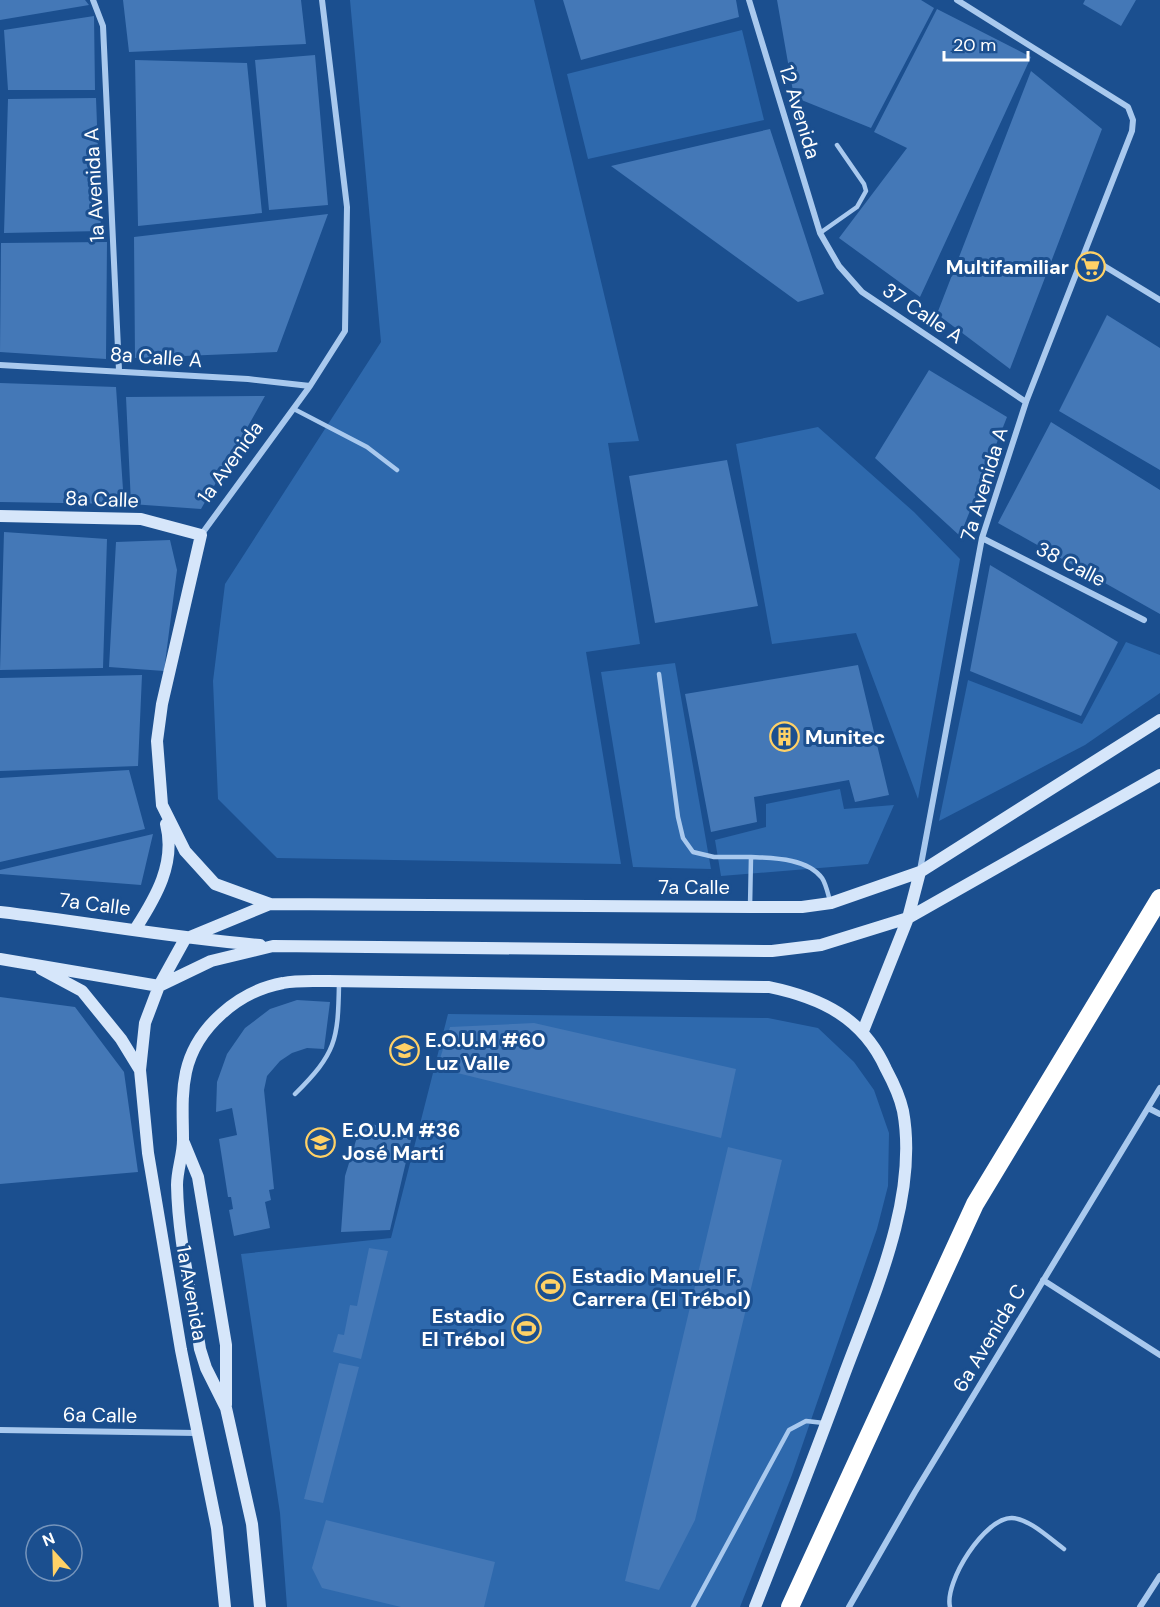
<svg xmlns="http://www.w3.org/2000/svg" width="1160" height="1607" font-family="'DM Sans',sans-serif">
<style>
.green{fill:#2e69ad}
.building{fill:#4478b7}
.lines{fill:none;stroke-linecap:round;stroke-linejoin:round}
.lane{stroke:#a9c9ee;stroke-width:4.5}
.street{stroke:#a9c9ee;stroke-width:6}
.secondary{stroke:#d6e6fa;stroke-width:12}
.highway{stroke:#fff;stroke-width:18}
.labels{text-anchor:middle;stroke-width:6;stroke-linejoin:round;paint-order:stroke}
.street-label{font-size:20px;fill:#fff;stroke:#1b4f8f}
.poi-label{font-size:20px;font-weight:bold;fill:#fff;stroke:#1b4f8f;text-anchor:start}
</style>
<rect width="100%" height="100%" fill="#1b4f8f"/>
<path class="green" d="M350,0H534L639,441L608,443L640,644L586,652L621,864L277,858L218,799L213,681L225,584L381,342Z
M742,30L764,120L588,159L567,74Z
M818,427L914,512L960,559L918,799L856,633L772,644L736,444Z
M1126,642L1160,655V693L1085,745L939,821L968,680L1082,724Z
M675,663L711,869L633,867L601,672Z
M840,789L844,809L894,805L868,864L721,876L715,840L766,827V804Z
M448,1014L768,1018L818,1028L854,1062L874,1090L889,1133L888,1186L877,1229L792,1475L740,1607H287L280,1513L241,1254L391,1238Z"/>
<path class="building" d="M0,0H85L89,5L0,20Z
M123,0H301L306,44L129,52Z
M563,0H736L739,17L581,60Z
M777,0H921L934,8L871,128L794,97Z
M1085,0H1136L1121,26L1083,4Z
M937,9L1031,57L920,297L839,238L907,148L874,132Z
M94,16L95,90H8L4,30Z
M315,55L328,205L269,210L255,60Z
M135,60L247,63L262,213L138,226Z
M1031,71L1102,129L1010,369L937,314Z
M96,98L101,231L4,233L8,99Z
M770,129L824,294L798,302L611,166Z
M328,214L277,352L135,358L134,237Z
M107,242L106,359L0,352L1,243Z
M1107,315L1160,348V470L1059,411Z
M929,370L1007,417L960,536L875,458Z
M0,383L116,387L124,504L0,502Z
M265,396L201,509L131,504L126,397Z
M1051,422L1160,490V614L998,523Z
M727,460L758,606L655,623L629,476Z
M4,532L107,539L103,668L0,670Z
M170,540L177,570L164,671L109,667L116,542Z
M990,565L1118,642L1081,716L970,671Z
M858,665L889,795L855,802L849,780L754,797L757,822L711,832L685,694Z
M142,675L138,766L0,771V678Z
M129,770L145,829L0,862V778Z
M153,834L141,885L0,874V870Z
M0,997L75,1007L124,1072L138,1172L0,1184Z
M297,1000L330,1002L324,1049L307,1048L292,1053L280,1061L267,1076L264,1090L274,1189L269,1190L271,1200L265,1202L270,1228L234,1236L229,1210L233,1209L231,1197H228L219,1139L237,1135L232,1108L216,1112L217,1082L227,1054L245,1028L270,1009Z
M534,1023L736,1069L721,1138L437,1068L450,1027Z
M362,1121L412,1136L390,1230L341,1232L345,1176Z
M728,1147L782,1160L695,1520L659,1590L625,1581Z
M369,1248L388,1251L361,1359L333,1352L338,1334L344,1335L350,1305L357,1306Z
M339,1363L359,1367L323,1503L304,1499Z
M326,1520L495,1562L484,1607H401L322,1588L312,1568Z"/>
<g class="lines">
<path class="lane" d="M820,233L857,207L866,191L864,184L837,145
M294,409L367,447L397,470
M659,674L678,817L683,838L693,852L714,857H751
M750,907L751,857C773,858 807,858 822,878C826,884 828,894 830,901
M295,1094C336,1053 338,1041 339,984
M693,1607L789,1430L806,1421L824,1423
M950,1607C944,1582 985,1517 1012,1518C1030,1519 1050,1539 1064,1549"/>
<path class="street" d="M93,0L103,26L119,370
M749,0L820,233L839,266L862,292L1026,402
M1086,255L1160,300
M0,365L248,379L310,386
M201,535L310,386L345,331L347,207L322,0
M982,538L1144,620
M920,870L982,538L1026,402L1132,131L1133,120L1128,107L957,0
M1148,1108L1160,1114
M1043,1280L1160,1355
M0,1430L197,1433
M849,1607L915,1492L1160,1088
M1140,1607L1160,1576"/>
<path class="secondary" d="M0,516L141,519L201,535L162,704L157,741L162,805L185,851L215,884L270,904
M0,912C87,922 173,938 260,945
M136,928C156,897 176,863 166,824
M0,959L159,986L211,961L273,946L772,951L821,945L908,918L1160,775
M41,969L82,991L121,1039L140,1070
M863,1031L908,918L920,872
M184,1143L198,1177L226,1345V1405
M225,1607L217,1528L181,1350L148,1153L140,1070L145,1023L159,986L185,939L270,904L750,907H802L831,903L920,872L1160,720
M260,1607L252,1524L226,1408L206,1368L200,1349C192,1295 178,1240 177,1185C177,1170 183,1155 183,1140C183,1117 181,1095 186,1072C196,1027 239,991 283,983C297,980 313,981 328,981L769,987C822,998 863,1018 886,1069C893,1082 900,1097 903,1111C919,1198 873,1297 843,1378C815,1455 785,1531 755,1607"/>
<path class="highway" d="M790,1607L975,1204L1160,898"/>
</g>
<defs>
<symbol id="supermarket-ring" viewBox="-11 -11 22 22"><circle r="9.5" fill="#1b4f8f" stroke="#ffd166" stroke-width="1.5"/><path d="M-6-5.5h2.5l.6 2H6L4.5 2H-2.5L-4.4-4H-6ZM-1.5 3.2a1.3 1.3 0 1 0 .1 0ZM3 3.2a1.3 1.3 0 1 0 .1 0Z" fill="#ffd166"/></symbol>
<symbol id="building-ring" viewBox="-11 -11 22 22"><circle r="9.5" fill="#1b4f8f" stroke="#ffd166" stroke-width="1.5"/><path d="M-4-6H4V6H1V3H-1V6H-4ZM-2.5-4.3h1.7v1.8h-1.7ZM.8-4.3h1.7v1.8H.8ZM-2.5-1h1.7V.8h-1.7ZM.8-1h1.7V.8H.8Z" fill="#ffd166"/></symbol>
<symbol id="school-ring" viewBox="-11 -11 22 22"><circle r="9.5" fill="#1b4f8f" stroke="#ffd166" stroke-width="1.5"/><path d="M0-5L7-2L0 1L-7-2ZM-4 1L0 2.5L4 1V4Q0 6-4 4Z" fill="#ffd166"/></symbol>
<symbol id="stadium-ring" viewBox="-11 -11 22 22"><circle r="9.5" fill="#1b4f8f" stroke="#ffd166" stroke-width="1.5"/><path d="M0-5a6.5 5 0 1 0 0 10a6.5 5 0 1 0 0-10ZM-3.5-1.8h7v3.6h-7Z" fill="#ffd166"/></symbol>
</defs>
<g fill-rule="evenodd">
<use href="#supermarket-ring" x="1074" y="250" width="33" height="33"/>
<use href="#building-ring" x="768" y="720" width="33" height="33"/>
<use href="#school-ring" x="388" y="1034" width="33" height="33"/>
<use href="#school-ring" x="304" y="1126" width="33" height="33"/>
<use href="#stadium-ring" x="534" y="1270" width="33" height="33"/>
<use href="#stadium-ring" x="510" y="1312" width="33" height="33"/>
</g>
<g class="labels">
<g class="street-label">
<text transform="translate(800 112) rotate(73)" y="7">12 Avenida</text>
<text transform="translate(94 185) rotate(-93)" y="7">1a Avenida A</text>
<text transform="translate(923 313) rotate(34)" y="7">37 Calle A</text>
<text transform="translate(156 357) rotate(4)" y="7">8a Calle A</text>
<text transform="translate(230 462) rotate(-54)" y="7">1a Avenida</text>
<text transform="translate(984 484) rotate(-73)" y="7">7a Avenida A</text>
<text transform="translate(102 499) rotate(2)" y="7">8a Calle</text>
<text transform="translate(1071 564) rotate(27)" y="7">38 Calle</text>
<text x="694" y="894">7a Calle</text>
<text transform="translate(95 904) rotate(7)" y="7">7a Calle</text>
<text transform="translate(192 1293) rotate(80)" y="7">1a Avenida</text>
<text transform="translate(989 1338) rotate(-59)" y="7">6a Avenida C</text>
<text transform="translate(100 1415) rotate(1)" y="7">6a Calle</text>
</g>
<g class="poi-label">
<text x="1069" y="274" text-anchor="end">Multifamiliar</text>
<text x="805" y="744">Munitec</text>
<text x="425" y="1047">E.O.U.M #60<tspan x="425" dy="23">Luz Valle</tspan></text>
<text x="342" y="1137">E.O.U.M #36<tspan x="342" dy="23">José Martí</tspan></text>
<text x="572" y="1283">Estadio Manuel F.<tspan x="572" dy="23">Carrera (El Trébol)</tspan></text>
<text x="505" y="1323" text-anchor="end">Estadio<tspan x="505" dy="23">El Trébol</tspan></text>
</g>
</g>
<g transform="translate(54 1553) rotate(338)"><circle r="28" fill="#1b4f8f" stroke="#7695bc" stroke-width="1.5"/>
<path d="M0-4.5L10 22L0 15L-10 22Z" fill="#ffd166"/>
<text y="-9" font-size="16" font-weight="bold" text-anchor="middle" fill="#ffffff">N</text>
</g>
<path d="M944 51v9h84v-9" fill="none" stroke="#ffffff" stroke-width="3"/>
<text x="953" y="51" font-size="18" fill="#ffffff" stroke="#1b4f8f" stroke-width="4.5" paint-order="stroke">20 m</text>
</svg>
